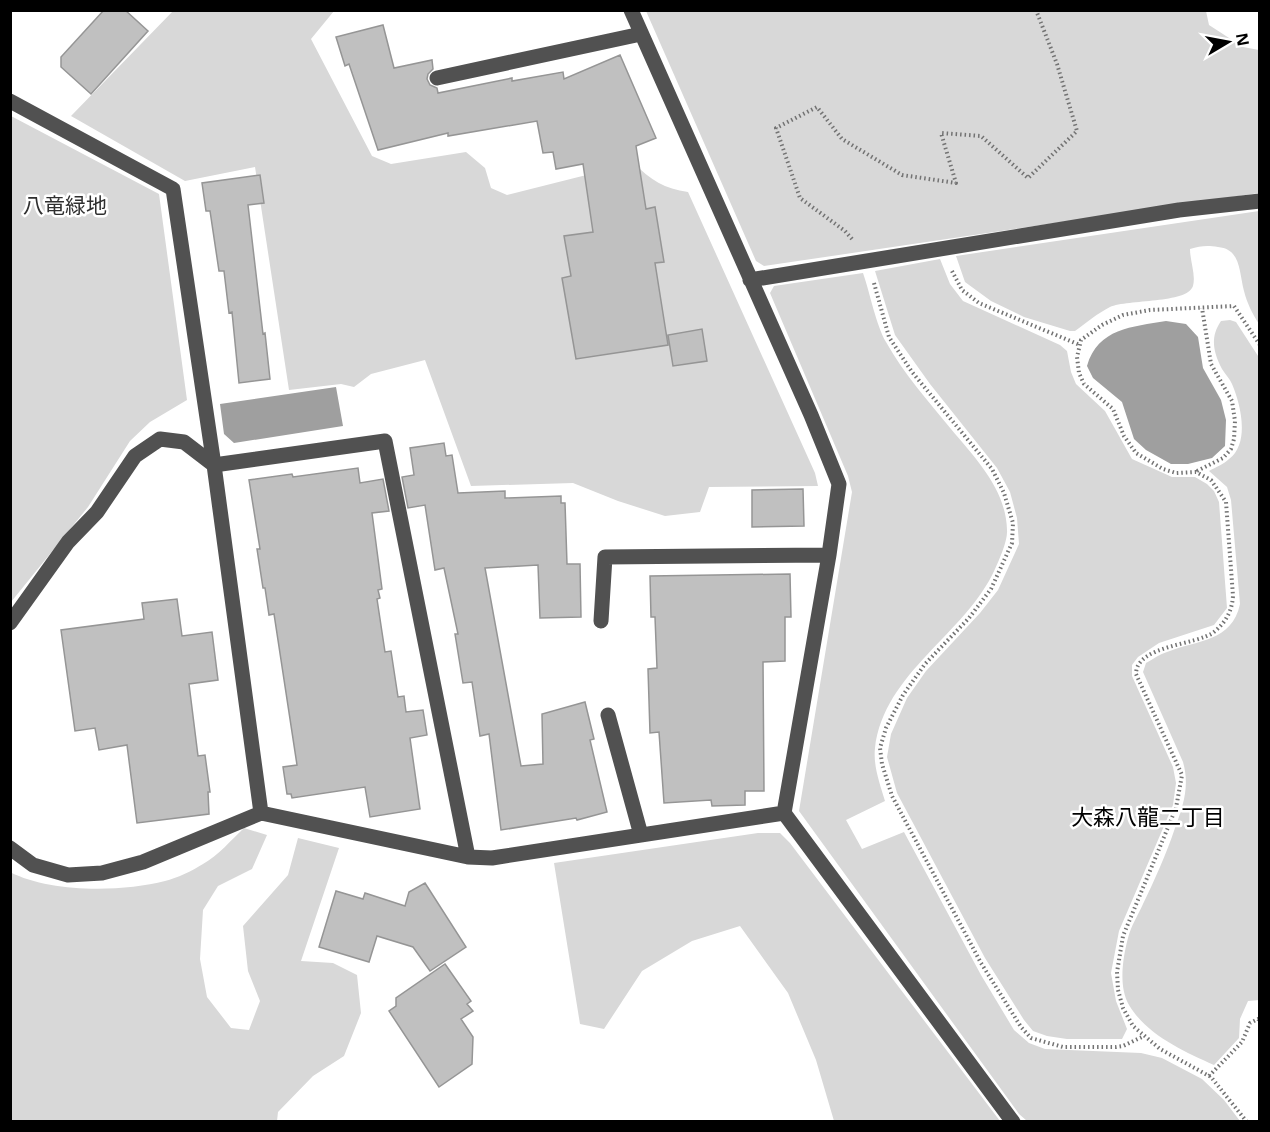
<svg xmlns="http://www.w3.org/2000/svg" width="1270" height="1132" font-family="'Open Sans','Noto Sans JP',sans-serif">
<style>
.green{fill:#d8d8d8}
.water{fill:#9f9f9f}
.building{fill:#c0c0c0;stroke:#959595;stroke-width:1.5}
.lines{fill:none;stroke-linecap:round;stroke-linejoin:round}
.path{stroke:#737373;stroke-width:4;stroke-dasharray:1.5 3;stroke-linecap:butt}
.minor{stroke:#515151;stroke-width:15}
.labels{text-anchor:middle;stroke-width:5;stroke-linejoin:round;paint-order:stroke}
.park-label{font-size:21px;fill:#2f2f2f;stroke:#fff}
.neighbourhood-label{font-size:22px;fill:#000;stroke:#fff}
</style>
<rect width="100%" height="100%" fill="#fff"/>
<path class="green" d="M173,11H334L311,39L372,156L391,164L466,152L485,168L491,188L507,195L634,163C650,180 665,189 688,192L815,473L818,486L709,487L700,512L665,516L618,501L573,483L471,486L425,360L371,374L354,387L341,384L289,390L255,167L185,181L71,116Z
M646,11H1206L1209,25L1243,47L1259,50V193L764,266L756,261Z
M11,116L159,194L187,400L150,422L130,441L88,507L11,602Z
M1259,211V324C1252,313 1247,303 1244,291C1239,272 1241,249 1218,247C1207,245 1200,246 1190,249C1190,261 1196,275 1193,286C1187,304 1128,299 1110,307C1098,313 1086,323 1075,331H1070L1024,317L991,301L965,282L956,256Z
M940,259L950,284L963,301L1060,345L1067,351L1071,372L1076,384L1105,411L1132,459L1172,477H1195L1207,484L1214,491L1219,502L1227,608L1214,625L1159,643L1138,657L1132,665V676L1173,767L1176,783L1173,805L1119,931L1111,973L1116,1001L1127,1029L1122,1039H1067L1047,1036L1033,1031L1024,1020L985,958L897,793L887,757L891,734L907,698L926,671L980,613L998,590L1019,544L1017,518L1010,492L997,468L930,384L895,335L875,271Z
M863,273C870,293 876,325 886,342C904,374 928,401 951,429C976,459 1006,489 1007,530C1008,540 999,560 995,569C966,634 884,672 875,748C873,766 880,784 885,801L846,820L862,849L904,832L981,975L1014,1030L1029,1043L1045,1049L1141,1053L1162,1058L1202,1079L1224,1100L1240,1121H1027L1019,1114L799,811L852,492L848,476L770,293L774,286Z
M1230,320L1236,322L1260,359V1000L1248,1001L1240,1019L1239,1038L1214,1065C1183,1051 1147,1035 1129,1005C1118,986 1123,957 1128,938C1131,926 1138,915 1143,904C1155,879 1166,855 1175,828C1183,806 1190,786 1183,762L1143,672L1146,663C1153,659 1160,654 1167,652C1197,640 1232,642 1240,604L1231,500L1227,487L1209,471C1216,467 1224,464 1229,459C1250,443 1241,405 1232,384C1230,379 1225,374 1222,369C1213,352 1210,337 1221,321Z
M244,828L267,835L252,869L218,886L203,910L200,959L207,997L231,1028L249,1030L260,1001L248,971L243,926L288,875L298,838L339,848L301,961L333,963L357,975L361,1013L344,1056L313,1076L278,1112L277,1121H11L10,872C50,893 122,892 165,881C177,878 192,871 203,864C218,856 232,839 244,828Z
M758,833H780L790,843L1000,1121H834L816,1060L788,993L740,926L692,941L642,971L604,1029L580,1024L554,863Z"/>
<path class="water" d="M1166,321L1186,324L1198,337L1203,368L1221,400L1226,420L1225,446L1212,458L1188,464H1171L1146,450L1134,439L1122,402L1093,378L1087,366C1098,328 1132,327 1166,321Z
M336,387L343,426L234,443L224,434L220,404Z"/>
<path class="building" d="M104,10H125L148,31L91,94L61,67V57Z
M383,25L394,68L432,60L433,69L428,74L427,79L430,85L437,88L438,93L512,78V81L563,72L564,79L620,55L656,138L636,146L646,209L655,207L664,262L655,263L668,345L576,359L562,278L571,276L564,236L593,232L583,164L556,169L553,152L543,153L537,121L448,136V133L378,150L349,64L345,66L336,37Z
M260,175L264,203L248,205L263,334L265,333L270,379L239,383L232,312L229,313L224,271H219L210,211H206L202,183Z
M702,329L707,361L673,366L668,335Z
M444,443L446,456L452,455L458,493L505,491V498L561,496V503H565L567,564H580L581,617L540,618L538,565L485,568L521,766L543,764L542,714L585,702L594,739L590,740L607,812L577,820L576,818L501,830L489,734L480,736L472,682L463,683L455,634H458L444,568L435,570L425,505L408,508L402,477L414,475L410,448Z
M358,468L360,483L383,479L389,511L372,513L382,589L378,590L380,598L377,599L385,652L391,651L398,697L404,696L406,712L423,710L427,735L410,738L420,809L370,817L365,787L292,798L291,794H287L283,767L297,765L274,614L269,615L265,588H263L257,549H260L249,480L292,474L293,477Z
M803,489L804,526L752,527V490Z
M790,574L791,617H785V661L763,662L764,791H745V805L712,806L711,800L664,803L659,732L650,733L648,669L657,668L655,617H651L650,576Z
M177,599L182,636L212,632L218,680L189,684L198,756L205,755L210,792H208L209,814L137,823L127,745L99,750L95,728L75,731L61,630L144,619L142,603Z
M425,883L466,947L430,971L413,947L377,936L369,962L319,947L336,891L363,899L365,893L405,906L409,892Z
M445,964L471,1001L467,1004L473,1011L461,1019L473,1037L472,1064L439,1087L389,1011L396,1006V998Z"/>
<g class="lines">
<path class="path" d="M852,239L845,231L800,198L776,128L817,107L842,139L902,175L956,183L941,133L981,136L1028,178L1077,131L1057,64L1036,10
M952,271L962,290L979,303L1080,345
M874,283L889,337L912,372L992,469L1004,493L1013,523L1012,543L991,589L969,618L925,664L903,695L886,728L880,748L882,764L892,796L981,963L1021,1027L1031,1038L1063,1047H1116L1123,1046L1144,1036
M1197,471L1223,458L1231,449L1234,439L1235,421L1232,401L1211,364L1202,308
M1209,1076L1242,1042L1250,1023L1258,1019L1260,1021
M1247,1122L1211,1077L1160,1049L1133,1026L1123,1008L1118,990L1117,972L1123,936L1176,808L1182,775L1136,674C1136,645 1198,645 1214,632C1226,622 1232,611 1233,596L1226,502L1211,480L1196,472L1176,473L1163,469L1136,453L1124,436L1113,409L1084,384L1079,373L1077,357L1081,340L1102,325L1123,315L1150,310L1234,306L1260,345"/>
<path class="minor" d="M631,10L811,415L839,484L829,555L784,813L1013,1122
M437,78L641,34
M10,101L173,189L214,465L261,813
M750,280L1179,210L1260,201
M601,621L605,557L829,555
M10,623L68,542L97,512L135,456L160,439L184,442L214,465L385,441L468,857
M608,715L641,835
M10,848L33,865L68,875L102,873L143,862L261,813L468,857L492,858L784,813"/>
</g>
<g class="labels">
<g class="park-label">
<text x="65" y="213">八竜緑地</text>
</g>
<g class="neighbourhood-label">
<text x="1148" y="825">大森八龍二丁目</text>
</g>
</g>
<rect width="1270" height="1132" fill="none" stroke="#000000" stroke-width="24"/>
<g transform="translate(1228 42) rotate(80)" stroke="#ffffff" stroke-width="4.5" paint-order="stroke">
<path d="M0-4.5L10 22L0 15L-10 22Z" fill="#000000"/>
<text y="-9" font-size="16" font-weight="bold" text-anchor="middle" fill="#000000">N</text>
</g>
</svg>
